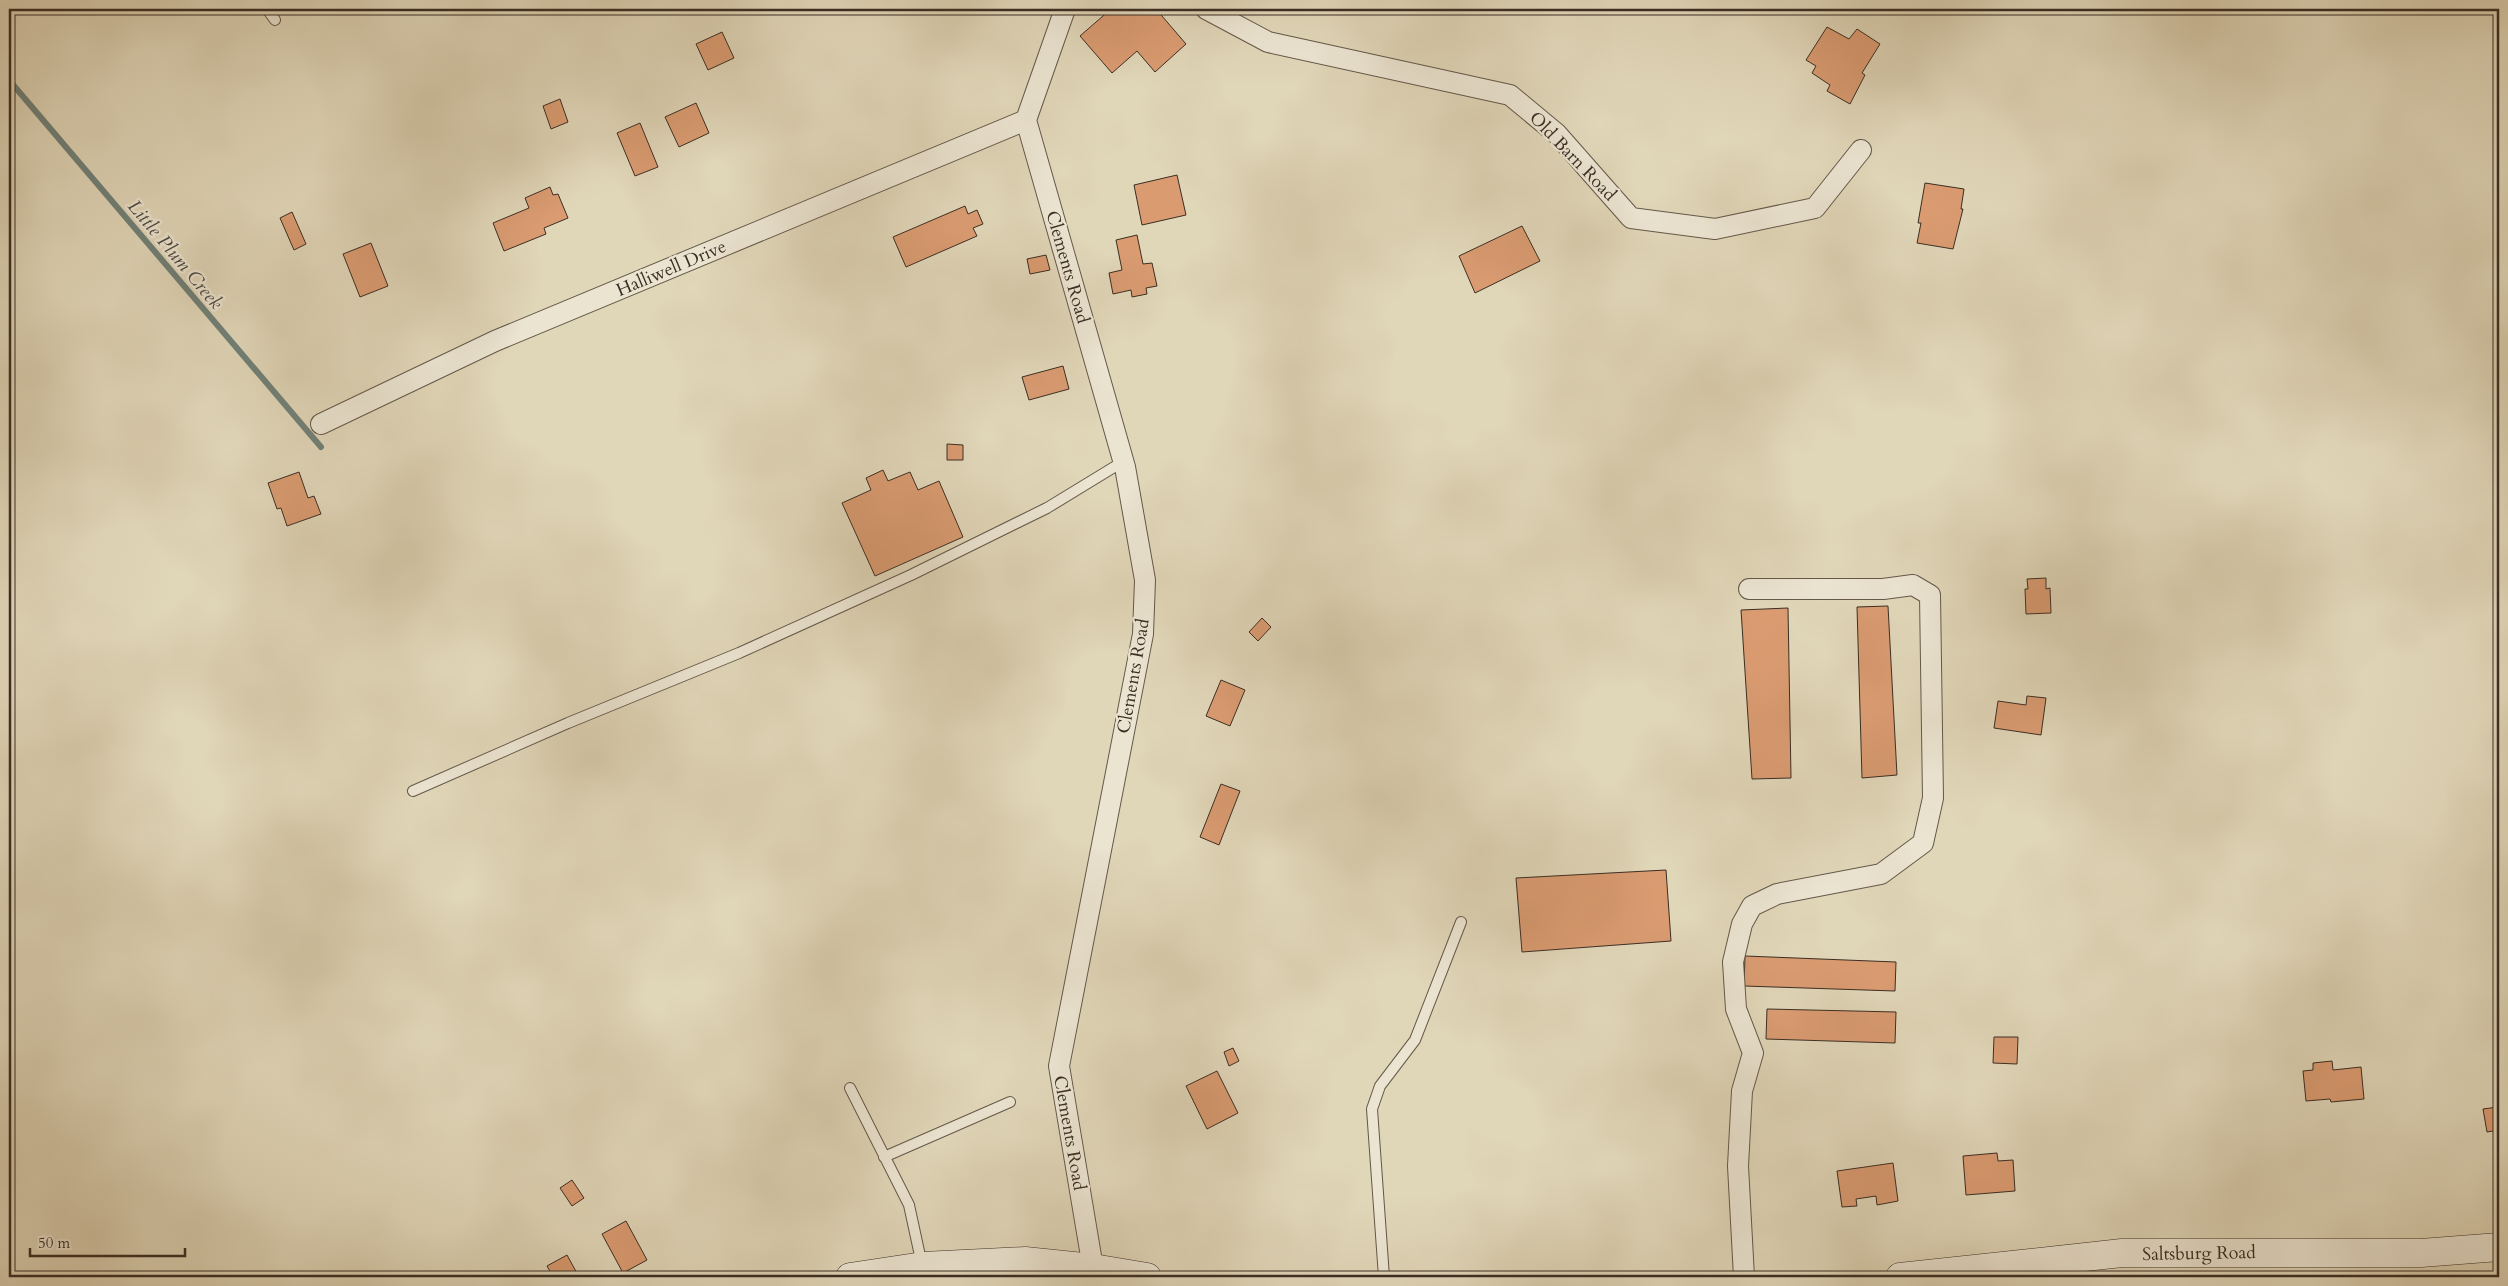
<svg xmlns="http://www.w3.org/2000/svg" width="2508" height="1286" font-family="Cardo,serif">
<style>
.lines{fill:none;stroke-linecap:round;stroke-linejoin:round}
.stream{stroke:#708178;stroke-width:6}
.building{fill:#da9b71;stroke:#3b2e24}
.lane-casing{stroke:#645849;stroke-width:12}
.street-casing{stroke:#645849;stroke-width:22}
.secondary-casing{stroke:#3b2e24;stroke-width:29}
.lane{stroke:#ebe4d1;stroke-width:10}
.street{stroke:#ebe4d1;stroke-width:20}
.secondary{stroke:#ebe4d1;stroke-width:28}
.labels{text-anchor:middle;stroke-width:4.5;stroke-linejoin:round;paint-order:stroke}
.street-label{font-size:18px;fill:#3b2e24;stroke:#ebe4d1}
.water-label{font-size:19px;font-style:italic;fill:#4d4a40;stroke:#ebe4d1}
</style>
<rect width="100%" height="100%" fill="#e0d6b8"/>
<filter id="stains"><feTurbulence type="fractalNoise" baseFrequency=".004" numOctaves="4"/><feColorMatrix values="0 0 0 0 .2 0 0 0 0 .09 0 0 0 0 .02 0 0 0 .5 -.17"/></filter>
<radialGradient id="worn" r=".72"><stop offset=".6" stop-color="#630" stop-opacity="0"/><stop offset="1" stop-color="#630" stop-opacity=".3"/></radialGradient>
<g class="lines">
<path class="stream" d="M9,80L321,447"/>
</g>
<path class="building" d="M1111,9H1156L1186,44L1155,72L1137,51L1112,73L1080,36Z
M1827,27L1849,39L1857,29L1880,44L1862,73L1865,75L1850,104L1827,91L1830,85L1812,73L1816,66L1806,60Z
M722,32L734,58L708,70L696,44Z
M560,99L568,122L551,129L543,106Z
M696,103L709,133L679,147L665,117Z
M640,123L658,167L635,176L617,133Z
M1177,175L1186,215L1142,225L1134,185Z
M1925,183L1964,189L1961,209H1963L1953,249L1917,243L1921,223H1918Z
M550,187L553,195L558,194L568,218L544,228L546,234L504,251L493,223L529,208L525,198Z
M965,206L968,214L977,210L983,224L973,228L977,236L906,267L893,237Z
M292,212L306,244L294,250L280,218Z
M1522,226L1540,261L1475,293L1459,256Z
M1137,235L1143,264L1152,263L1157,286L1146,288L1147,294L1132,297L1131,290L1113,294L1109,273L1122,270L1116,240Z
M371,243L388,286L360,297L343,254Z
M1046,255L1050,270L1030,274L1027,259Z
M1063,366L1069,389L1029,400L1022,377Z
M947,444L963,445V460H947Z
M883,470L888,481L910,472L918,490L939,481L963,537L875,576L842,503L871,490L866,478Z
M299,472L308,498L314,496L321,514L287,526L281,508L277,509L268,483Z
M2046,578V589L2050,588L2051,613L2026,614L2025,589H2028L2027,579Z
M1888,606L1897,775L1862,778L1857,607Z
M1788,608L1791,778L1752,779L1741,610Z
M1262,618L1271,627L1258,641L1249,632Z
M1221,680L1245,690L1230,726L1206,716Z
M2027,696L2046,698L2041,735L1994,728L1998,701L2026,705Z
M1221,784L1240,791L1219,845L1200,837Z
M1666,870L1671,941L1522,952L1516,878Z
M1745,956L1896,962L1895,991L1744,986Z
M1767,1009L1896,1012L1895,1043L1766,1039Z
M1994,1037H2018L2017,1064L1993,1063Z
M1233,1048L1239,1061L1229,1066L1224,1052Z
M2332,1061L2333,1070L2361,1067L2364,1099L2331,1102L2330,1099L2306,1101L2303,1071L2313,1070V1063Z
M1217,1071L1238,1113L1207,1129L1186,1086Z
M2498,1107L2499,1130L2487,1132L2483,1109Z
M1997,1153L1998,1161L2013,1160L2015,1191L1966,1195L1963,1156Z
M1893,1163L1898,1201L1877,1205L1876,1196L1856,1199L1857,1206L1842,1207L1837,1171Z
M572,1180L584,1198L572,1206L560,1188Z
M626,1221L647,1260L623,1273L602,1234Z
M567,1255L579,1277H553L547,1266Z"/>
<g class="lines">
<defs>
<path id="lane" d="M267,9L275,20
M413,791L568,723L739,653L911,575L1047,508L1124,461
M850,1088L909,1205L922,1265
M884,1157L1010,1102
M1384,1277L1372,1109L1380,1086L1415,1040L1461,922"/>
<path id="street" d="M1065,9L1026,120L1125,467L1145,580L1143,634L1059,1066L1093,1268
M1206,9L1268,42L1510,95L1557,134L1631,218L1715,229L1815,208L1861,150
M321,424L495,341L1026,120
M1744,1277L1738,1166L1742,1091L1753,1053L1736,1009L1733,962L1742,924L1752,906L1777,894L1881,874L1923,843L1933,798L1930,595L1913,585L1883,589H1749"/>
<path id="secondary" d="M850,1277L923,1266L1025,1261L1093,1268L1147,1277
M1900,1277L2122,1253H2421L2499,1247"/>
</defs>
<use href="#lane" class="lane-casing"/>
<use href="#street" class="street-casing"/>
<use href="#secondary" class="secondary-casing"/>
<use href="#lane" class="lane"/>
<use href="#street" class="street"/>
<use href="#secondary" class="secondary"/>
</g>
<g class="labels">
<g class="street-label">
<text transform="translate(1573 156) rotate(46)" y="6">Old Barn Road</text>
<text transform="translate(1068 267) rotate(74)" y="6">Clements Road</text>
<text transform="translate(671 268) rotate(-23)" y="6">Halliwell Drive</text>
<text transform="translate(1133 676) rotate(-80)" y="6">Clements Road</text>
<text transform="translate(1070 1133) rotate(80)" y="6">Clements Road</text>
<text transform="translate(2199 1253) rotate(-1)" y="6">Saltsburg Road</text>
</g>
<g class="water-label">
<text transform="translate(176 254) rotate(50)" y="7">Little Plum Creek</text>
</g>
</g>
<rect width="2508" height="1286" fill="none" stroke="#e0d6b8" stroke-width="30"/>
<rect x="10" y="10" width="2488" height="1266" fill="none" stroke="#3b2e24" stroke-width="2.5"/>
<rect x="15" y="15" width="2478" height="1256" fill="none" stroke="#3b2e24"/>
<path d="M30 1248v8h155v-8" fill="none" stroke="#3b2e24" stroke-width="2.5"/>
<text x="38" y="1248" font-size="15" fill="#3b2e24" stroke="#ebe4d1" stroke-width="4" paint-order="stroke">50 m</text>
<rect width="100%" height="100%" filter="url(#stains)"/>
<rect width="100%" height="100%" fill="url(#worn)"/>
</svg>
